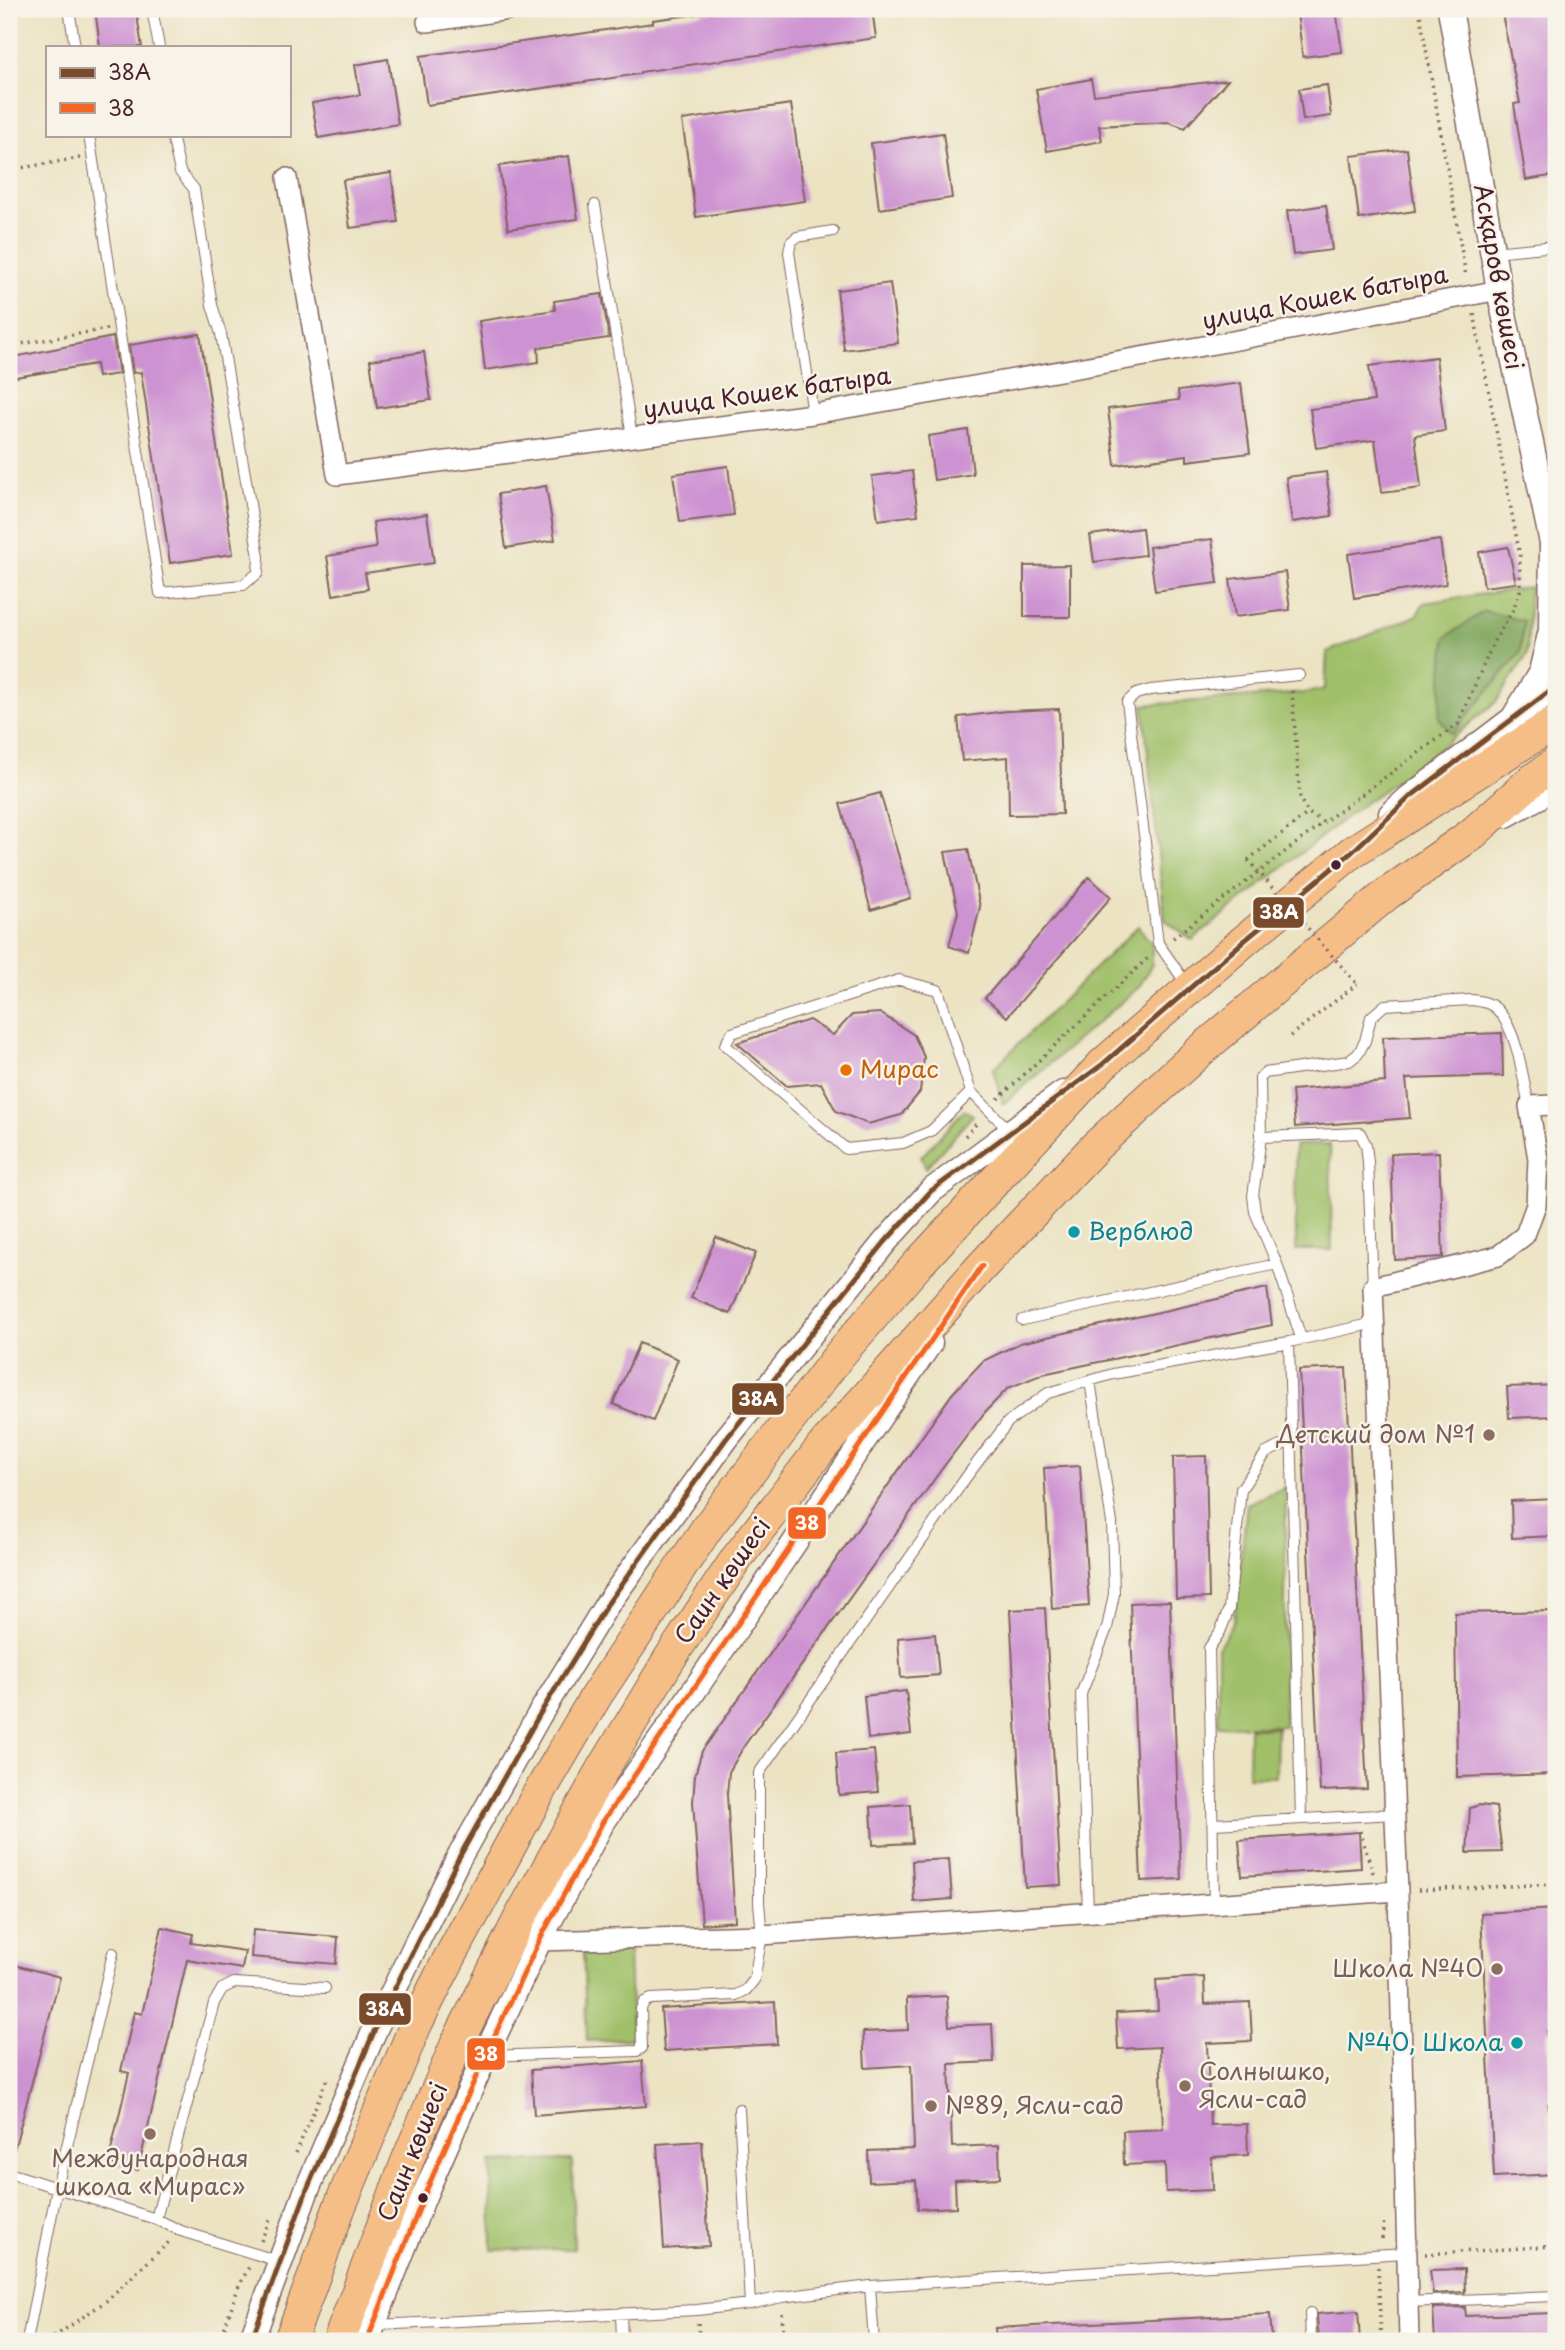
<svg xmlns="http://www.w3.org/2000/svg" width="1565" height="2350" font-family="'Playpen Sans',sans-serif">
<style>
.green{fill:#9fbf67;stroke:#746f49;stroke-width:2}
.forest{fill:#7fa65c;stroke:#646244;stroke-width:2}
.building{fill:#cd92d2}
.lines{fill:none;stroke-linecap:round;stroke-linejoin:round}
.service-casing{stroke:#826460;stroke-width:12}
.minor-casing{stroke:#826460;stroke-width:22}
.tertiary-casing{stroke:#826460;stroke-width:27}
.primary-casing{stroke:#826460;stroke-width:34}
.path{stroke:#826460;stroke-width:3.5;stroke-dasharray:2 5;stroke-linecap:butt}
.service{stroke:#fff;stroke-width:10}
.minor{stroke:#fff;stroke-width:19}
.tertiary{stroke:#fff;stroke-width:24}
.primary{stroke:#f6be87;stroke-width:32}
.path-bridge{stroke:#826460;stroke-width:3.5;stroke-dasharray:2 5;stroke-linecap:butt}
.bus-1-casing{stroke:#f7f3e8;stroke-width:10}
.bus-2-casing{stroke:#f7f3e8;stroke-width:10}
.bus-1{stroke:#7a4b2a;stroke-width:5}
.bus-2{stroke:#f26522;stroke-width:5}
.bus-dot{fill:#4a1f2b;stroke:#f7f3e8;stroke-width:2.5}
.food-dot{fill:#e8710a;stroke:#f7f3e8;stroke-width:2.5}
.culture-dot{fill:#0f9aa8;stroke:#f7f3e8;stroke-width:2.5}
.education-dot{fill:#8d6e63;stroke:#f7f3e8;stroke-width:2.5}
.labels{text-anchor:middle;stroke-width:5;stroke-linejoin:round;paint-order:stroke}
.street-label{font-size:24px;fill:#4a1f2b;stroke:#f7f3e8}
.food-label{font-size:24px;fill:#c56008;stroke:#f7f3e8;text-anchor:start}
.culture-label{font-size:24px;fill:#0d838f;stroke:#f7f3e8;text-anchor:start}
.education-label{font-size:24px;fill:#785e54;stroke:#f7f3e8;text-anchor:end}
.line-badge{stroke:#f7f3e8;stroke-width:2.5}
.badge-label{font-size:19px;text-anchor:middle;font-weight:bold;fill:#fff}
</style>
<rect width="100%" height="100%" fill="#f7f3e8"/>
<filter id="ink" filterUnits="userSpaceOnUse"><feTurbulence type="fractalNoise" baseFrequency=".0143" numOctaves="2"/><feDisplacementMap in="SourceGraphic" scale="14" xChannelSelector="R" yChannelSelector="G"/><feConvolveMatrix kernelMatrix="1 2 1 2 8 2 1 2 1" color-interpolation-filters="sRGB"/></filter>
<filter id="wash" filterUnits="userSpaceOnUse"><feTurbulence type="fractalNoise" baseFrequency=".00686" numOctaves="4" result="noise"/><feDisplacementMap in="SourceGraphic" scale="28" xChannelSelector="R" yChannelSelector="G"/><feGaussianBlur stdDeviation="1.57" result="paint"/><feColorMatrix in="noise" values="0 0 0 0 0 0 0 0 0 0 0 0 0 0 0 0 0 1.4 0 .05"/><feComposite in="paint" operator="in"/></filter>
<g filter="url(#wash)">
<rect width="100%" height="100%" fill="#ebe3c2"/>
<path class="green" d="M1530,587L1527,655L1496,702L1424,761L1351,813L1192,940L1165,920L1143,705L1304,693L1325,689L1327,652L1416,616L1424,603Z
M1138,926L1152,944V964L1139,987L1003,1104L993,1069Z
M964,1110L973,1115L926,1168L921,1157Z
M1330,1144L1332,1250H1296L1295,1145Z
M1286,1487L1284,1726H1218V1648L1234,1621L1247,1504Z
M1249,1728H1277L1276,1777H1248Z
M629,1951L632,2039L587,2041L583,1953Z
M572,2160L574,2249L492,2250L491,2162Z"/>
<path class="forest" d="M1484,611L1524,621L1520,653L1452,734L1439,718L1446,637Z"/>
<g id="blocks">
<path class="building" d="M95,9H136L142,47H100Z
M736,9H872L876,38L640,72V74L427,105L420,56L579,34L653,23V20Z
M1326,9H1336L1342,52L1303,57L1297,13Z
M1501,9H1556V175L1526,180L1514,104L1520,103Z
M388,59L398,124L318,138L312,103L360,95L355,65Z
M1091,79L1094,95L1228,80L1185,128L1169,122L1099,126L1102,141L1047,151L1036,89Z
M1327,85L1331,116L1303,120L1299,89Z
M791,104L805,201L696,217L682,120Z
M943,133L952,198L879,209L871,143Z
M1407,149L1415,211L1359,219L1351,156Z
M569,156L578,219L508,229L499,166Z
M391,173L398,222L350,228L343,180Z
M1326,205L1332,250L1293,255L1287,211Z
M890,283L898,343L844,350L837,290Z
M602,294L609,338L538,348L539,362L485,370L479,321L555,310L554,301Z
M200,334L233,554L170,563L141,372L133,373L129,345Z
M113,337L119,374L98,377L96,364L9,378V358Z
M424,352L431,400L377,408L370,360Z
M1436,357L1445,431L1415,435L1421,488L1382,493L1375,440L1316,448L1310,409L1374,401L1369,366Z
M1241,383L1250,453L1187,461V455L1115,465L1108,409L1179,400L1178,391Z
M968,430L973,474L934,480L928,436Z
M728,466L734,515L680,522L673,474Z
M912,471L918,515L878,520L872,476Z
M1326,472L1332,516L1292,522L1286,477Z
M546,486L555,540L506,548L498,494Z
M427,514L434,563L365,573L368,589L333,595L327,556L376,548L373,522Z
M1142,528L1145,555L1094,562L1090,535Z
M1212,539L1218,583L1155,591L1149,547Z
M1440,540L1446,584L1354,598L1348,554Z
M1508,547L1516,583L1484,587L1479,552Z
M1070,565V617H1024V566Z
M1285,572L1290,610L1235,617L1230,579Z
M1059,709L1062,814L1009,815L1008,757L962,761L958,717L1007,711Z
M880,793L911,898L871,910L840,804Z
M968,849L980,907L969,953L949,946L958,912L945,852Z
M1089,877L1111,897L1007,1017L985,998Z
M880,1013L914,1035L924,1057L920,1092L901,1115L868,1124L836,1111L821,1083L787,1086L737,1043L809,1020L833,1035L852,1015Z
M1502,1033L1503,1076L1406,1079L1410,1118L1295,1127L1292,1090L1385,1082L1383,1037Z
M1439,1152L1443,1257L1395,1260L1391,1154Z
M716,1237L756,1253L730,1314L691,1298Z
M1267,1288L1272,1325L1043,1374L1008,1388L985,1412L941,1470L744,1746L729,1772L727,1795L735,1921L702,1924L693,1802L695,1775L702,1751L952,1394L983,1361L1020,1343Z
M639,1343L678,1359L653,1421L613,1404Z
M1346,1368L1367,1789L1320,1791L1299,1370Z
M1556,1385V1416L1509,1418L1507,1387Z
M1206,1456L1209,1598L1176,1599L1173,1457Z
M1080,1466L1089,1606L1052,1609L1044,1468Z
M1556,1499V1536L1512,1538L1511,1501Z
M1170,1601L1181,1879L1141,1881L1130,1603Z
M1045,1608L1061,1885L1025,1887L1010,1610Z
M1556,1611V1774L1457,1777L1455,1613Z
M935,1634L939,1675L901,1678L898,1638Z
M906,1691L911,1734L868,1739L864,1696Z
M874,1750L878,1792L839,1795L836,1753Z
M910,1804L912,1843L873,1845L871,1807Z
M1479,1805L1496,1807L1502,1852L1467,1853L1470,1808Z
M1359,1832L1361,1868L1242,1876L1239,1840Z
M949,1859L952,1899L914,1902L912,1861Z
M1556,1909V2031H1547L1549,2064H1556V2103L1548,2104L1550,2134H1556V2174L1494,2177L1481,1913Z
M162,1927L193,1934L191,1943L245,1951L242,1969L187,1960L138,2170L108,2163L129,2073L121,2071L134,2012L142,2014Z
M253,1930L338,1937L336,1964L251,1957Z
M15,1965L60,1977L14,2150H9V1990Z
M1204,1977L1205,2004L1250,2002L1252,2041L1207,2043L1210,2125L1247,2124L1248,2155L1212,2157L1213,2190L1166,2192L1165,2163L1124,2165L1123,2131L1163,2129L1160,2047L1118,2049L1116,2013L1158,2011L1156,1980Z
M947,1996L949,2026L992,2024L994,2062L949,2064L952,2147L999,2145L1000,2178L955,2180L956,2207L918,2209L916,2180L869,2182L868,2151L914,2149L911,2065L865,2068L863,2032L908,2030L907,1998Z
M775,2002L777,2044L664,2051L661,2009Z
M642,2061L646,2106L534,2115L531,2070Z
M702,2141L709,2246L664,2249L657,2144Z
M1464,2269L1465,2292L1433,2294L1430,2270Z
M1465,2307L1466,2316L1556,2313V2341H1435L1433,2308Z
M1358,2311L1360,2341H1319L1317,2314Z
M1270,2314L1272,2341H996L995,2328Z"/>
</g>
</g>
<g filter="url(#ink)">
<use href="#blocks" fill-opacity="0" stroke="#826460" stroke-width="2"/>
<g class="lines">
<defs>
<path id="service" d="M69,9L75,47
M152,9L159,47
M89,135L160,593L243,585L258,573L259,557L221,334L212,305L194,189L180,172L172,135
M595,205L632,437
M1493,252L1556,246
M813,414L789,252L791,242L797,237L833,231
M1187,985L1158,943L1127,702L1136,694L1150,690L1299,675
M971,1092L931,1131L903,1143L846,1149L725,1045L732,1033L899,980L938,990L971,1092L1010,1131
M1261,1137L1360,1133L1366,1145L1368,1162L1373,1287
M1022,1320L1277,1264
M1301,1338L1277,1264L1255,1212L1253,1196L1261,1137L1260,1078L1265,1073L1349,1061L1358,1054L1365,1041L1371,1017L1385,1005L1471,1000C1482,1001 1493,1003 1500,1013C1518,1034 1523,1080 1529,1106
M1289,1342L1301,1819
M1214,1824L1395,1814
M1214,1904L1209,1648L1220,1632L1229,1609L1241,1489L1266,1453L1292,1440
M1088,1914L1081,1694L1107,1628L1114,1594L1112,1523L1090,1381
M485,2056L637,2051L642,2048L641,2009L644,2002L651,1999L736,1995L746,1990L754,1980L762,1935L759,1903V1773L967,1476L1008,1422L1048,1393L1113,1374L1289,1342L1375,1323
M739,2109L750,2304
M9,2173L156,2219L181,2231L278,2261
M156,2219L214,2003L222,1989L234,1983L325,1988
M870,2286L874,2341
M1407,2302L1556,2296
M621,2313L622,2341
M1310,2313L1311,2341
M376,2325L697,2310L750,2304L782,2297L870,2286L1405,2253
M27,2341L57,2188L113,1953"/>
<path id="minor" d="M427,22L515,9
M287,178L337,475L813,414L1232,341L1499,290
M539,1941L762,1935L1398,1891
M1409,2341L1398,1891L1373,1287L1498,1256L1525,1235L1536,1205L1538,1159L1529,1106L1556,1105"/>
<path id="tertiary" d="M1450,9L1499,290L1552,543L1551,630L1541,672L1511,722
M1391,814L1410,797L1556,686
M1506,815L1556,787
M251,2341L306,2192L376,2027L417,1942L457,1861L538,1717L606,1606L726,1439L885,1242L931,1191L1063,1093
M367,2341L424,2196L485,2056L539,1941L602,1823L668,1729L930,1343"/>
<path id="primary" d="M290,2341L340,2206L416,2024L449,1959L536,1798L596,1696L707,1528L841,1353L918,1264L1103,1064L1244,941L1352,852L1556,722
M339,2341L408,2159L457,2043L521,1916L602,1771L670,1658L737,1558L823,1446L982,1266L1096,1146L1199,1052L1301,966L1387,894L1472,834L1531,781L1556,763"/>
</defs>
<use href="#service" class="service-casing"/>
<use href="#minor" class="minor-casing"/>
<use href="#tertiary" class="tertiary-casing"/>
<use href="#primary" class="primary-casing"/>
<path class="path" d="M1419,9L1466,276
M9,170L80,158
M9,346L107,329
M1292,691L1300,799L1308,813L1324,822L1458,724L1494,641L1512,612L1520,591V556L1474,314
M1248,860L1308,813
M1173,938L1324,822
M1290,1036L1357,984
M998,1099L1150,956
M965,1136L979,1121
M1360,1831L1373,1873
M1418,1890L1556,1884
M296,2153L327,2079
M1382,2239L1384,2219
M261,2241L270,2219
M1425,2254L1556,2246
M1378,2267L1381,2341
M782,2313L784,2341
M698,2323L699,2341
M48,2341L106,2301L169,2242
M220,2341L238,2288L249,2267"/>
<use href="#service" class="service"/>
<use href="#minor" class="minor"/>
<use href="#tertiary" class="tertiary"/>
<use href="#primary" class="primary"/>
<path class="path-bridge" d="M1248,860L1357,984"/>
<defs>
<path id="bus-1" d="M251,2341L306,2192L376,2027L457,1861L538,1717L606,1606L726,1439L885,1242L931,1191L1103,1064L1244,941L1352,852L1410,797L1556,686"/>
<path id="bus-2" d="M367,2341L424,2196L485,2056L539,1941L602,1823L982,1266"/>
</defs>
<use href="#bus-1" class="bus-1-casing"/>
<use href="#bus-2" class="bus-2-casing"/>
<use href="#bus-1" class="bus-1"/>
<use href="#bus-2" class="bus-2"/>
</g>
</g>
<g class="bus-dot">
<circle cx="1336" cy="865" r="6"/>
<circle cx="423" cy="2198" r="6"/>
</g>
<circle class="food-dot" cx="846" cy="1070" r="7"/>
<g class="culture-dot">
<circle cx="1074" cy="1232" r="7"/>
<circle cx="1517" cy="2043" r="7"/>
</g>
<g class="education-dot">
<circle cx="1489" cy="1435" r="7"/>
<circle cx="1497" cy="1969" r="7"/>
<circle cx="1185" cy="2086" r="7"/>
<circle cx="931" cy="2106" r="7"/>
<circle cx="150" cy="2134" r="7"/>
</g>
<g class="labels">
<g class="street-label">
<text transform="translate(1498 277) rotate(80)" y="8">Асқаров көшесі</text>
<text transform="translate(1325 298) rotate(-11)" y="8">улица Кошек батыра</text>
<text transform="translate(767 393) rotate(-8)" y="8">улица Кошек батыра</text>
<text transform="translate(723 1581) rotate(-55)" y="8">Саин көшесі</text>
<text transform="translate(413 2152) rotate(-68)" y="8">Саин көшесі</text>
</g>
<g class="food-label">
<text x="860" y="1078">Мирас</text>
</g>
<g class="culture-label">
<text x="1088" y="1240">Верблюд</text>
<text x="1503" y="2051" text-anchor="end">№40, Школа</text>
</g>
<g class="education-label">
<text x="1475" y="1443">Детский дом №1</text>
<text x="1483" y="1977">Школа №40</text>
<text x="1199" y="2080" text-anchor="start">Солнышко,<tspan x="1199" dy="28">Ясли-сад</tspan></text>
<text x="945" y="2114" text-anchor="start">№89, Ясли-сад</text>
<text x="150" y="2167" text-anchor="middle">Международная<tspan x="150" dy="28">школа «Мирас»</tspan></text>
</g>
</g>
<g class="line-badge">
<rect x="1252" y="896" width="53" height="33" rx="7" fill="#7a4b2a"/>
<rect x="731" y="1382" width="54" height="34" rx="7" fill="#7a4b2a"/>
<rect x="787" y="1506" width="40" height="34" rx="7" fill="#f26522"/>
<rect x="358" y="1992" width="54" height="34" rx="7" fill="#7a4b2a"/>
<rect x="466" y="2037" width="40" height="34" rx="7" fill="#f26522"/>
</g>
<g class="badge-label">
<text x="1279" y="919">38А</text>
<text x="758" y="1406">38А</text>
<text x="807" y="1530">38</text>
<text x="385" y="2016">38А</text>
<text x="486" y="2061">38</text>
</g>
<rect width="1565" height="2350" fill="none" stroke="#f7f3e8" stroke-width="35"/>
<rect x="46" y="46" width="245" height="91" fill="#f7f3e8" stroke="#b29e9c" stroke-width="2"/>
<rect x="60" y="68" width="35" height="10" fill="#7a4b2a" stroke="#b29e9c" stroke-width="2"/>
<text x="108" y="80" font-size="21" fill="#4a1f2b">38А</text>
<rect x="60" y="103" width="35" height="10" fill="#f26522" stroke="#b29e9c" stroke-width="2"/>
<text x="108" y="116" font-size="21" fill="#4a1f2b">38</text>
</svg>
